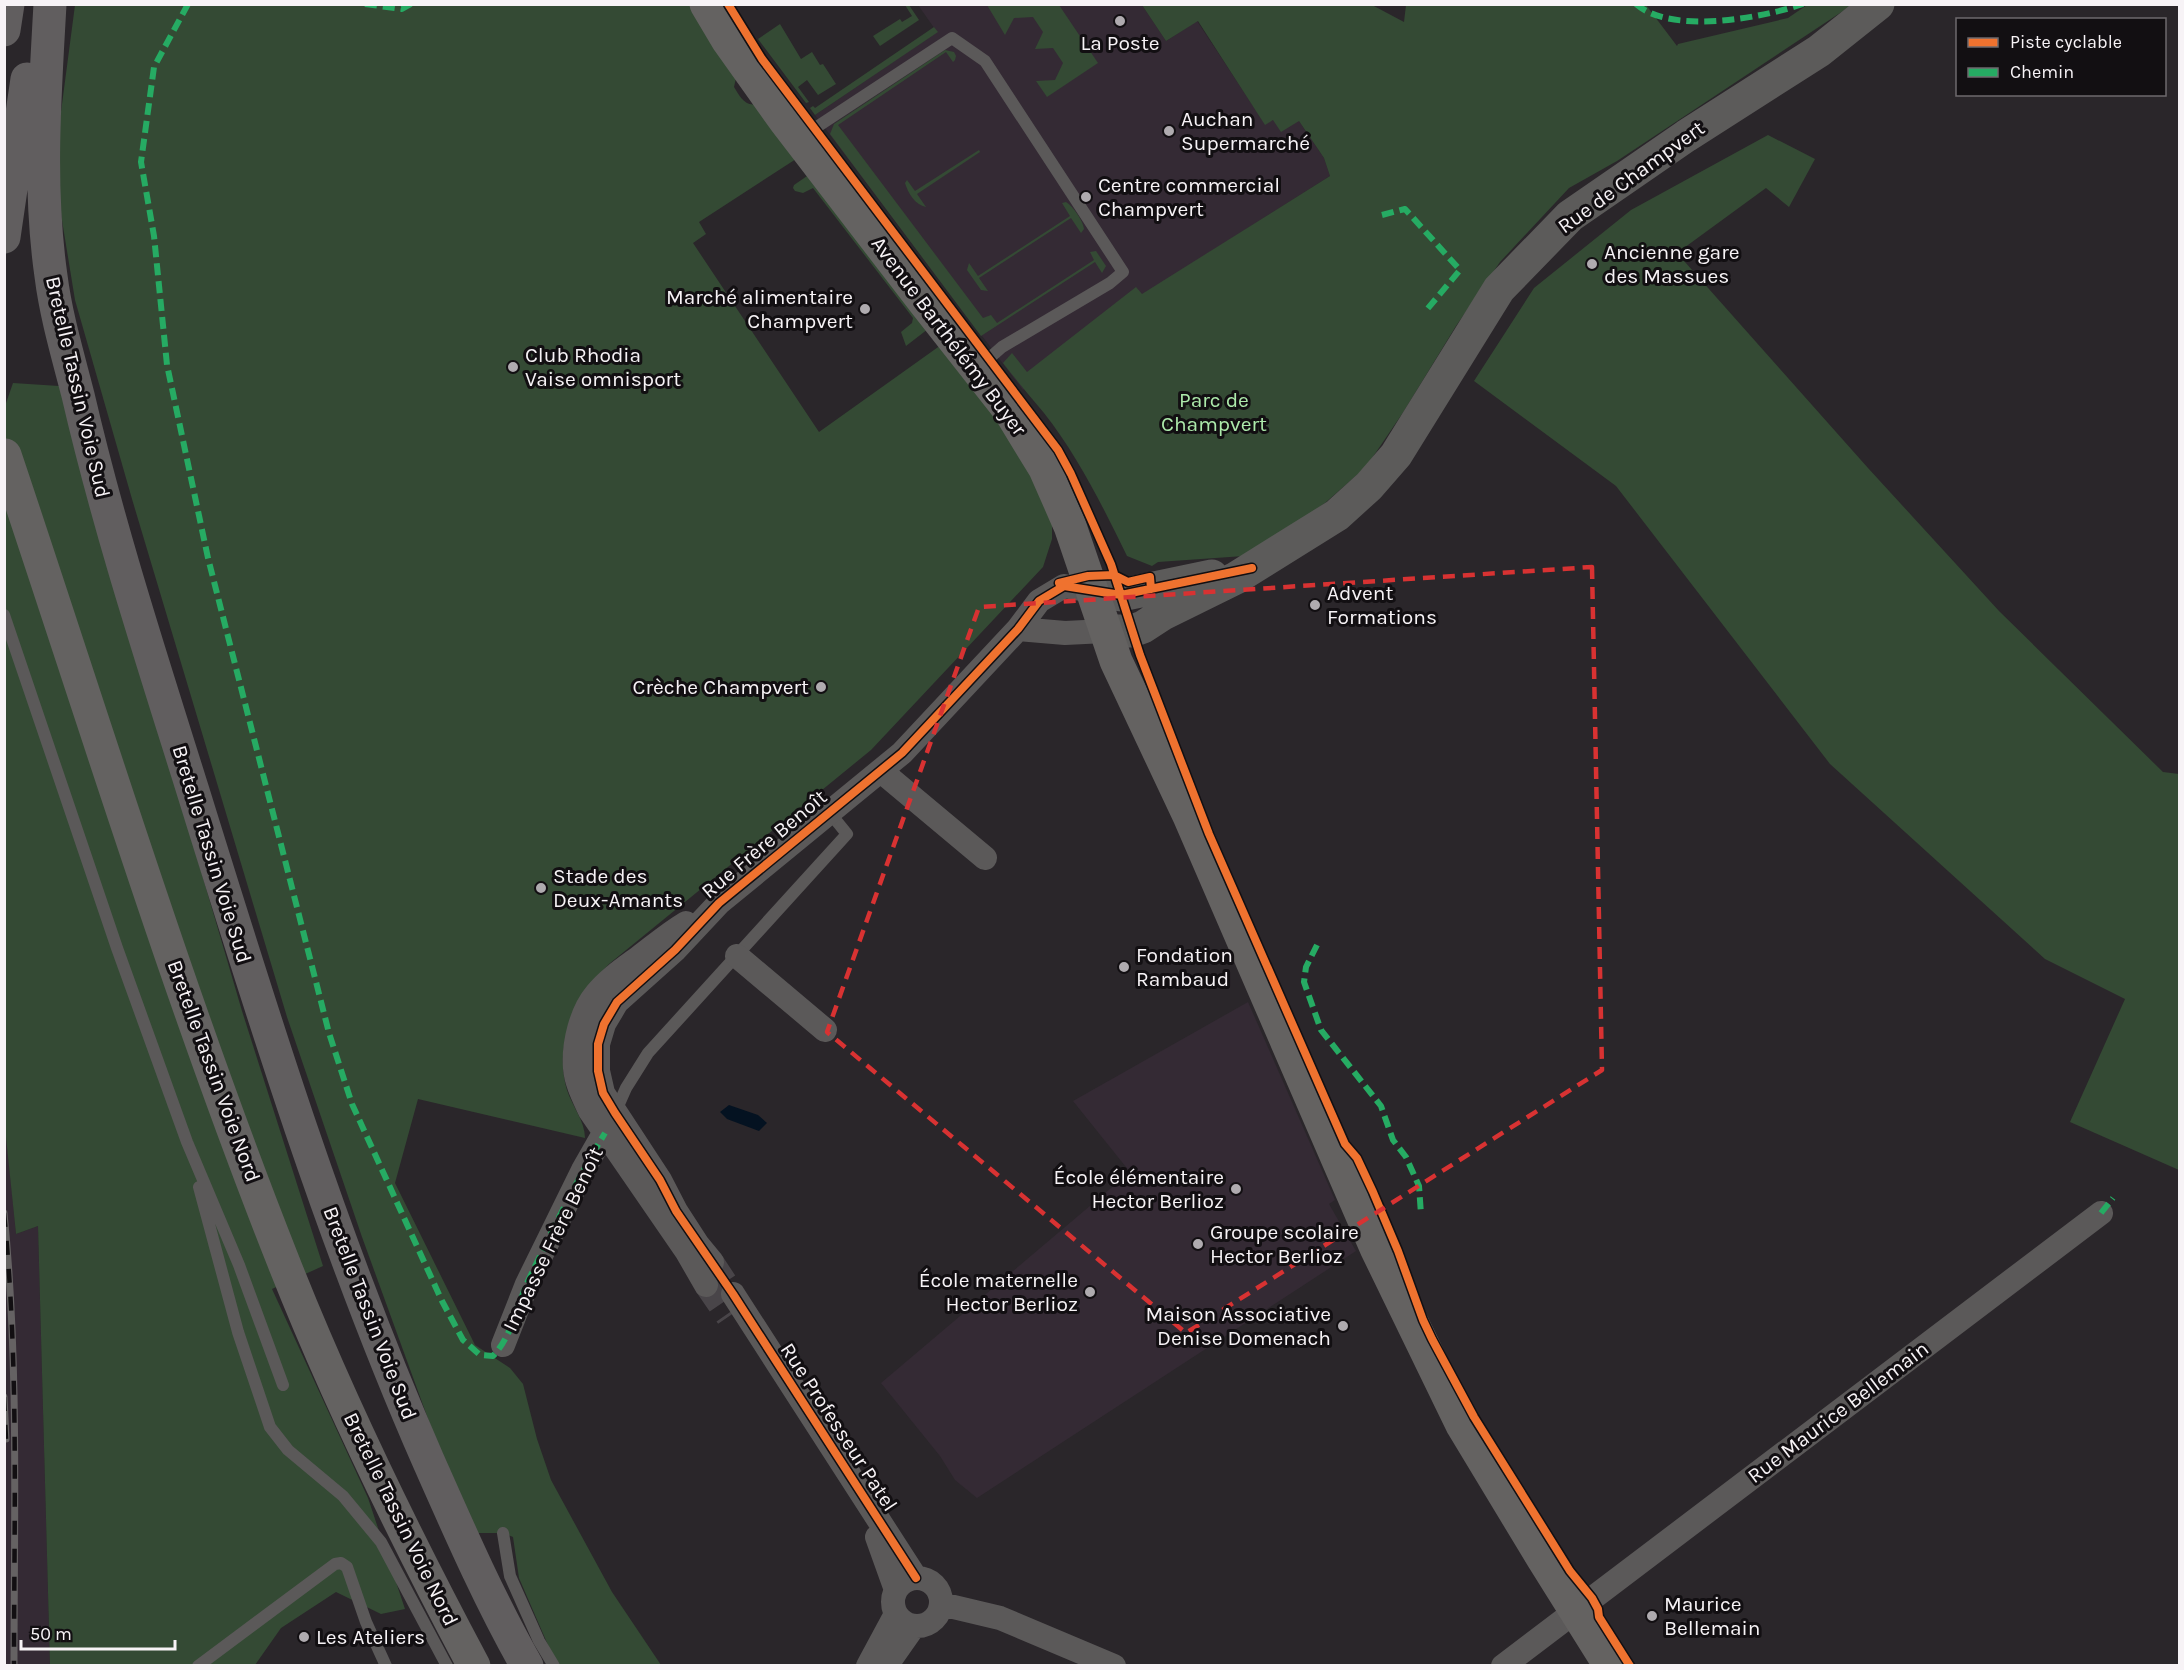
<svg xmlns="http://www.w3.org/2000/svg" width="2184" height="1670" font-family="Karla,sans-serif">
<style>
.built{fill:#342a34}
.green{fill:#344a34}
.water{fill:#041221}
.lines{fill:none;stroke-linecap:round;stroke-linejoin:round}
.street-tunnel{stroke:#494549;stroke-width:24;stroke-dasharray:24 12;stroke-linecap:butt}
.lane{stroke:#5b5959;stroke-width:12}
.street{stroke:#5b5959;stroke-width:24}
.secondary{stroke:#5c5b5a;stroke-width:33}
.primary{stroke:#646261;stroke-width:33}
.highway{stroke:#615e5f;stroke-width:33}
.rail-casing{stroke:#656263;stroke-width:7}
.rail{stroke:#120f12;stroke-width:4.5;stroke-dasharray:14;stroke-linecap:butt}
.quiet{stroke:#26ab63;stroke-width:6;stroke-dasharray:12 6;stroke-linecap:butt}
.cycleway-casing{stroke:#120f12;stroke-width:11}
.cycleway{stroke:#ef722f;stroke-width:8}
.marked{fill:none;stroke:#d83232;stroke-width:4.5;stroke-dasharray:12 8;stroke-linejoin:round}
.poi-dot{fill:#afabaf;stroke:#120f12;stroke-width:2}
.labels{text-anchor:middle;stroke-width:6;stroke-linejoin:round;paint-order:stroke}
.poi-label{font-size:21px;fill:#f7f3f6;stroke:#120f12;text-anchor:start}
.street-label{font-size:21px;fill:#f7f3f6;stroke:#120f12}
.park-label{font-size:21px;fill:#adeaab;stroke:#120f12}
</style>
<rect width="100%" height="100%" fill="#2a262a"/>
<path class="built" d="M918,5H1142L1166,41L1197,21L1265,124L1273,120L1299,121L1324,158L1330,176L1142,295L1023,390L815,115L937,32Z
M1248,1002L1335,1200L1329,1204L1356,1251L977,1498L955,1480L940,1456L881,1383L1130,1172L1073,1101Z
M4,1111L16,1234L38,1226L50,1665H5Z"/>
<path class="green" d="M75,5H690L736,78L734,87C739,95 745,107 756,104L796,159L699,222L706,234L693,243L819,432L941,345L1016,445L1036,485L1052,524V539L1043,567L871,750L609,964C576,997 553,1043 567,1090C572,1106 585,1121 585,1138L418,1099L395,1183L475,1345L510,1368L523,1384L537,1439L551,1480L612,1592L661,1665H560L551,1652L519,1578L513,1537L503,1533H476L443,1460L362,1237L287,1017L132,499L75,300L60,208L56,150Z
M905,5H909L919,20L880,46L873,36L900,19L902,22L912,16Z
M987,5H1059L1098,63L1047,97L1036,81L1055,80L1063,63L1053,48L1035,49L1043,32L1033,17L1014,18L1005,35Z
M1142,5H1372L1404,22L1406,5H1646L1677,46L1678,44L1788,18L1807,5H1852L1617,161L1569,188L1500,262L1456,326L1404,411L1366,467L1325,503L1274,540L1244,556L1158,562L1152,566L1127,556C1103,507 1078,456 1044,413C1030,396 1016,380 1003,363L1012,353L1027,372L1136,287L1142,294L1330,176L1324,158L1299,121L1281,132L1273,120L1265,125L1198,21L1166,41Z
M780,24L801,59L812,52L820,65L823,64L836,84L818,95L807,80L798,87L809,102L806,103L758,39Z
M934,27L938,32L815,115L810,108L813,106L815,108Z
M945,50L954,52L956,56L955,60L953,62L946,52L838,125L983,318L991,315L997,323L1094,260L1090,252L1096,251L1106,266L1102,273L1095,262L981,336L830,134L834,124Z
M1768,135L1815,159L1789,207L1766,188L1677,253L1868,468L1999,611L2163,772L2179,774V1170L2070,1122L2125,999L2045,959L1830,764L1616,486L1474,381L1534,288L1631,210Z
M979,150L980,152L917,194L926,207C915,205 908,193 905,183L907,180L915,191Z
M810,174L928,329L906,346L901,332L912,323L913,318L813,188L803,193L795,191L793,188L794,185Z
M1066,202C1074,207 1083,221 1084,229L1081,233L1071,218L979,278L988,291L981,290L967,270L969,263L978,276L1070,216L1062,203Z
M13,383L59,386L242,1011L323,1266L272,1289L368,1498L405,1609L381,1614L336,1592L281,1628L255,1665H50L38,1226L16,1234L4,1118V409Z"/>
<path class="water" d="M729,1105L758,1115L767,1123L759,1131L727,1119L720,1112Z"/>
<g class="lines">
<path class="street-tunnel" d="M712,1262L733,1294
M706,1285L728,1317"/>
<path class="lane" d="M800,138L952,38L985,61L1123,272L1110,283L1002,347L978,368
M4,615L117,948L187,1142L239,1265L283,1385
M615,1113L626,1088L648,1053L847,834L830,813
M199,1187L238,1332L270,1427L288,1450L343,1496L381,1542L447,1666
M503,1533L510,1576L539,1641L554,1666
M198,1666L335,1564L341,1563L347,1567L366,1622L386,1666"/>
<path class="street" d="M1018,629L1065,633L1105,631
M881,771L985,858
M686,923C669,933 654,946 638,958C623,969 607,980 596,994C581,1012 573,1044 575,1068C576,1083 584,1098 590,1111L687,1252L706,1285
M737,956L825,1030
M712,1262L698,1245L676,1211L660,1180L603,1093L598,1071V1044L604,1024L617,1002L675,950L719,903L902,753L1018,629L1039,601L1064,586L1092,591
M733,1294L916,1578
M503,1345L527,1284L583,1170L611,1121
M877,1537L896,1590
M893 1602a24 24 0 1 1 48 0a24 24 0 1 1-48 0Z
M941,1604L1000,1618L1114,1666
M868,1666L896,1614
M886,1666L914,1626
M1503,1666L2101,1213"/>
<path class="secondary" d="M1092,591L1121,595L1212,576
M1105,631H1132L1143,627L1163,614L1236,578L1337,515L1369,486L1396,455L1499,289L1570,216L1686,136L1819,51L1878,4"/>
<path class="primary" d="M706,4L728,41L785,121L924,302L1009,410L1045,469L1070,526L1116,661L1189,816L1376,1248L1462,1425L1543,1559L1610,1666
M5,455C95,723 178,995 282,1258C337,1398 403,1533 474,1666"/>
<path class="highway" d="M50,4C45,95 38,185 51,276C56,316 68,356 78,395C109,529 152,660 193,791C263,1017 333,1243 428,1460C459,1530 489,1599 527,1666
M4,30L8,4
M4,237L27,79"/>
<defs>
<path id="rail" d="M4,1213C19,1363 14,1515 14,1666
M4,1397L6,1439"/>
</defs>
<use href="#rail" class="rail-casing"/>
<use href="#rail" class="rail"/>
<path class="quiet" d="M188,4L154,67L141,162L154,236L167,365L208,558L329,1033L352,1104L442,1301L463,1340L480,1355L493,1356C512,1336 517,1306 528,1281C552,1231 576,1181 605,1133
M365,4L402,9L411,4
M1636,4C1671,35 1762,18 1803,4
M1382,215L1405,209L1460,270L1424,313
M1317,945L1306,967L1304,982L1321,1030L1381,1106L1393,1140L1406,1157L1419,1186L1421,1214
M2101,1213L2113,1198"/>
<defs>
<path id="cycleway" d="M728,4L762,59L1058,450L1071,474L1111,564L1140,655L1209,834L1345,1144L1357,1158L1373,1192L1398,1251L1423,1320L1432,1339L1474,1417L1570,1571L1592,1598L1598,1609L1599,1617L1630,1666
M1059,583L1088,576L1114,575L1128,582L1150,577L1151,589
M916,1578L733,1294L676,1211L660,1180L615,1113L603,1093L598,1071V1044L604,1024L617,1002L675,950L719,903L902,753L1018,629L1039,601L1064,586L1121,595L1252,568"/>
</defs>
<use href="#cycleway" class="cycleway-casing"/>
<use href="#cycleway" class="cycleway"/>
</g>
<path class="marked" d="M1592,567L1602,1070L1186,1333L827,1032L979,607Z"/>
<g class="poi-dot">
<circle cx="1120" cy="21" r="6"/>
<circle cx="1169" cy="131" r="6"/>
<circle cx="1086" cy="197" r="6"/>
<circle cx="1592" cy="264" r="6"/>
<circle cx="865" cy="309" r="6"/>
<circle cx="513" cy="367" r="6"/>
<circle cx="1315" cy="605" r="6"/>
<circle cx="821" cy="687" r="6"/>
<circle cx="541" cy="888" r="6"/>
<circle cx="1124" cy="967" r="6"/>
<circle cx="1236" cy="1189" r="6"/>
<circle cx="1198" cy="1244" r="6"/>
<circle cx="1090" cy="1292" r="6"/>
<circle cx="1343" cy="1326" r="6"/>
<circle cx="1652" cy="1616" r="6"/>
<circle cx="304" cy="1637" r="6"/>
</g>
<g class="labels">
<g class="poi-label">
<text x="1120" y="50" text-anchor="middle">La Poste</text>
<text x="1181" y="126">Auchan<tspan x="1181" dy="24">Supermarché</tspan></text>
<text x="1098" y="192">Centre commercial<tspan x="1098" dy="24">Champvert</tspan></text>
<text x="1604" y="259">Ancienne gare<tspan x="1604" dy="24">des Massues</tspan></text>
<text x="853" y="304" text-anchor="end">Marché alimentaire<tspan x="853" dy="24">Champvert</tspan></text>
<text x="525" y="362">Club Rhodia<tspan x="525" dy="24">Vaise omnisport</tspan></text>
<text x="1327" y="600">Advent<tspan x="1327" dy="24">Formations</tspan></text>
<text x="809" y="694" text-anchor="end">Crèche Champvert</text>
<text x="553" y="883">Stade des<tspan x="553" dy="24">Deux-Amants</tspan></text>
<text x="1136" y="962">Fondation<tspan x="1136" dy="24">Rambaud</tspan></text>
<text x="1224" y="1184" text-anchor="end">École élémentaire<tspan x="1224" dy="24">Hector Berlioz</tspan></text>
<text x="1210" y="1239">Groupe scolaire<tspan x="1210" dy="24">Hector Berlioz</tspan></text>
<text x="1078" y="1287" text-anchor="end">École maternelle<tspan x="1078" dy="24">Hector Berlioz</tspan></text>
<text x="1331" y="1321" text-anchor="end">Maison Associative<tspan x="1331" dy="24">Denise Domenach</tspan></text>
<text x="1664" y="1611">Maurice<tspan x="1664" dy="24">Bellemain</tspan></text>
<text x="316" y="1644">Les Ateliers</text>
</g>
<g class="street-label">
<text transform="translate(1631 177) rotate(-36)" y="7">Rue de Champvert</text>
<text transform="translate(949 336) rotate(53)" y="7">Avenue Barthélémy Buyer</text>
<text transform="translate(78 387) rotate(77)" y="7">Bretelle Tassin Voie Sud</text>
<text transform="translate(764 844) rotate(-40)" y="7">Rue Frère Benoît</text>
<text transform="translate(212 854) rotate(73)" y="7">Bretelle Tassin Voie Sud</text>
<text transform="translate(214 1071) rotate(70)" y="7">Bretelle Tassin Voie Nord</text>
<text transform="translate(553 1239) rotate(-64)" y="7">Impasse Frère Benoît</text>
<text transform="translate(370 1313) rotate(69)" y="7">Bretelle Tassin Voie Sud</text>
<text transform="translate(1838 1412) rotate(-37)" y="7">Rue Maurice Bellemain</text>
<text transform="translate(839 1427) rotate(57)" y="7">Rue Professeur Patel</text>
<text transform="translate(401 1519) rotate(64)" y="7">Bretelle Tassin Voie Nord</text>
</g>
<g class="park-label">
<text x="1214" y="407">Parc de<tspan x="1214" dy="24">Champvert</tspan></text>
</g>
</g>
<rect width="2184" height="1670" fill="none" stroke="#f7f3f6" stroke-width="12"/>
<rect x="1956" y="18" width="210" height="78" fill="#120f12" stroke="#6e6a6d" stroke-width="1.5"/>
<rect x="1968" y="38" width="30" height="9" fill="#ef722f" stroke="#6e6a6d" stroke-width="1.5"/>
<text x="2010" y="48" font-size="18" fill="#f7f3f6">Piste cyclable</text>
<rect x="1968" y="68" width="30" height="9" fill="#26ab63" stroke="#6e6a6d" stroke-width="1.5"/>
<text x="2010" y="78" font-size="18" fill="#f7f3f6">Chemin</text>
<path d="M21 1640v9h154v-9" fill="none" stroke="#f7f3f6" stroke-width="3"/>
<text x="30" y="1640" font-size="18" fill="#f7f3f6" stroke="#120f12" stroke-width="4.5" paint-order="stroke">50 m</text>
</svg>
